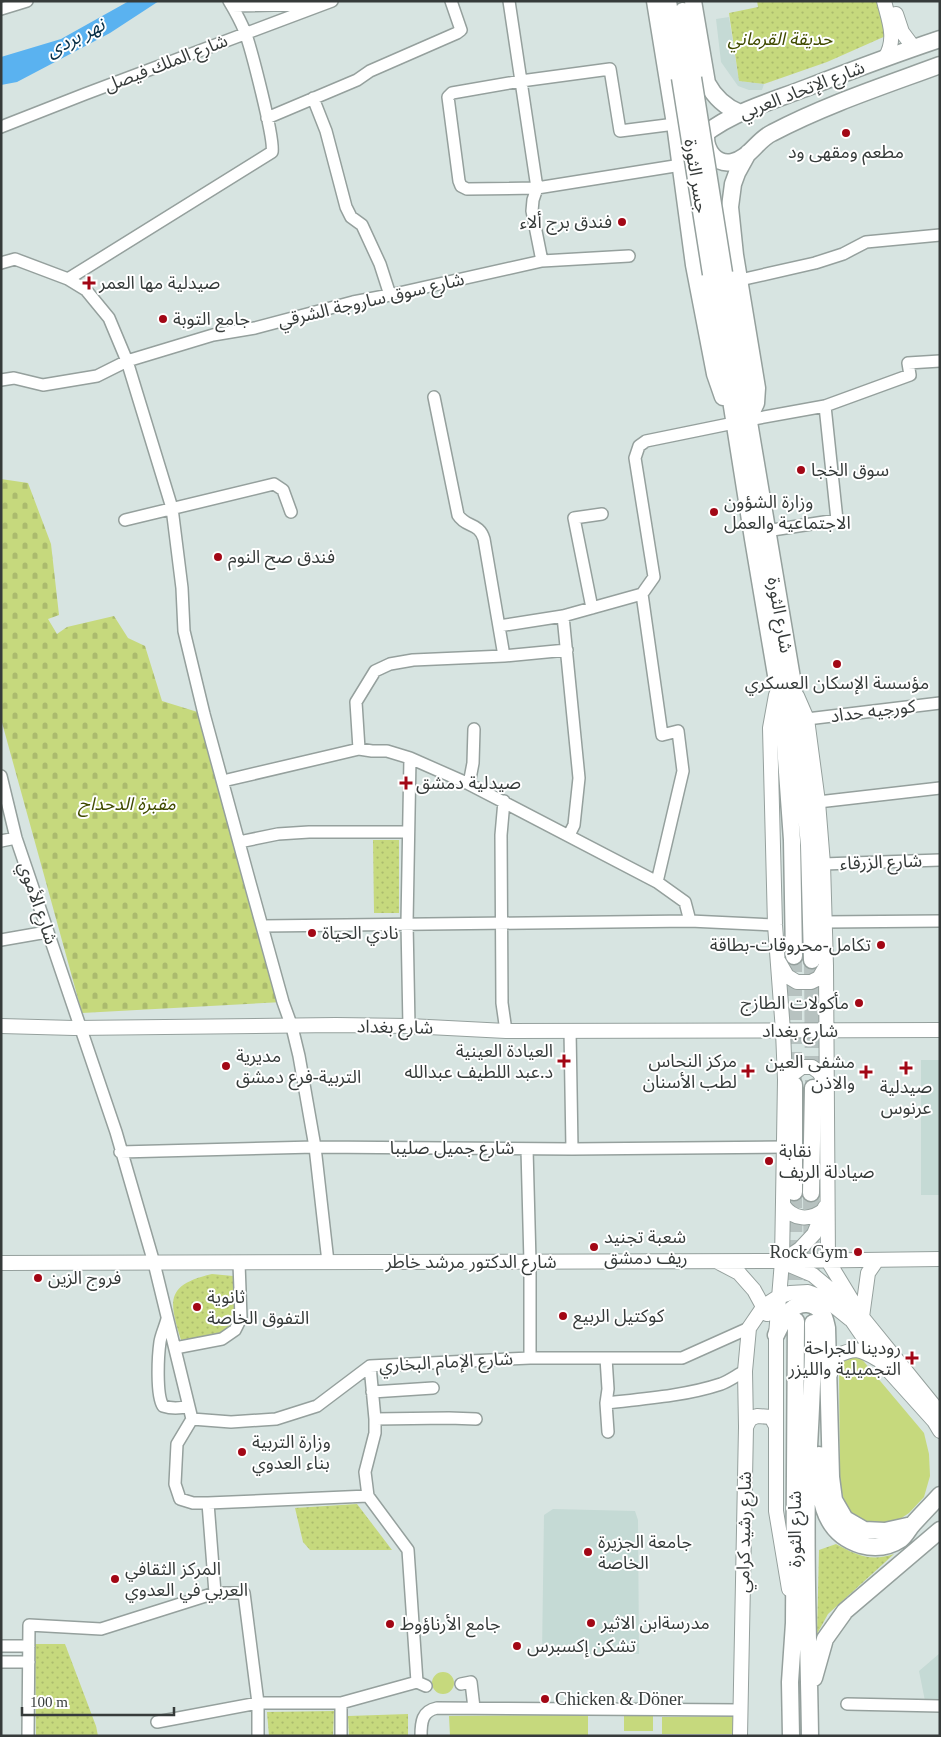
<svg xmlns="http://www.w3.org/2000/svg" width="941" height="1737" font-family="'Times New Roman','Noto Sans Arabic',serif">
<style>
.built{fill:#c5dad5}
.green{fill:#c6d97d}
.cemetery{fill:url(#cemetery-stones)}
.park{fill:url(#park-dots)}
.water{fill:#5ab2f0}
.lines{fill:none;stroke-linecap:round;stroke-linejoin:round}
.highway-tunnel{stroke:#b7c2c0;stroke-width:16;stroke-dasharray:16 8;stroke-linecap:butt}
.minor-casing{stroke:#95a09d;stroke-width:14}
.major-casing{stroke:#95a09d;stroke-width:16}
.highway-casing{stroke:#95a09d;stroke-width:19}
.minor{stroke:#fff;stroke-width:11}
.major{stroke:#fff;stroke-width:14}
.highway{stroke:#fff;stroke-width:16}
.highway-bridge-casing{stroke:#95a09d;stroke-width:19;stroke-linecap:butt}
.highway-bridge{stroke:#fff;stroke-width:16}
.poi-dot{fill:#a20715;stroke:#fff;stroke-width:2}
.labels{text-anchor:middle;stroke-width:4;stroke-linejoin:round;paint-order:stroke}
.park-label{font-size:18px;font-style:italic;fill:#404b00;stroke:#fff}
.street-label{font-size:18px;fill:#363b3a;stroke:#fff}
.poi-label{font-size:18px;fill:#363b3a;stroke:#fff;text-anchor:start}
.water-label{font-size:19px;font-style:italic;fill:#072f47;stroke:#fff}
</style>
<defs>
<pattern id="cemetery-stones" width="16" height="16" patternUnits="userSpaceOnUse" patternTransform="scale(1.25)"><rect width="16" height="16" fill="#c6d97d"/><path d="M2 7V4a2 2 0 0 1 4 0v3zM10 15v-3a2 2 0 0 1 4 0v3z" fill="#abbb6d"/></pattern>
<pattern id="park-dots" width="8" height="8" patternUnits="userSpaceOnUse" patternTransform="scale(1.25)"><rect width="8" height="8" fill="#c6d97d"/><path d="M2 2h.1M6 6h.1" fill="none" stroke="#abbb6d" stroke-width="1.8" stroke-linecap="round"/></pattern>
</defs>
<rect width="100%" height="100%" fill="#d7e4e1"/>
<path class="built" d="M729,17L739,81L764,84L762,90H749L738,86L721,62L716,19Z
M921,1060H940V1195H921Z
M553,1509L635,1511L638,1520L639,1654H542L544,1515Z
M940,1653V1701H925L919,1671Z"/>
<path class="green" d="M860,1357L924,1433L929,1454L930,1476L924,1497L909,1513L894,1523L872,1525L849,1513L840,1488L839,1366L847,1358Z
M432 1683a11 11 0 1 1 22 0a11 11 0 1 1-22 0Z
M588,1715V1735L450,1736L449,1716Z
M624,1715H653V1731H624Z
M735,1716V1734H662V1717Z"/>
<path class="cemetery" d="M1,479L28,483L51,544L59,615L48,619L57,634L67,627L114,616L128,638L145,646L162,701L204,714L283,1002L82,1013L1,719Z"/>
<path class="park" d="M757,1H879L888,35L827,62L764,84L739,81L729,13L758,7Z
M373,840H399V913H374Z
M212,1274L233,1276C234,1288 237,1303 236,1316C233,1338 198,1337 181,1340C169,1301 165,1285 212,1274Z
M357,1504L392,1550H310L303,1542L295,1508Z
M836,1544C856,1555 871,1562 894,1554L828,1614L817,1634L819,1550Z
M35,1644H65L96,1726L98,1736H36Z
M334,1711L333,1736H269L267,1712Z
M408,1714V1736H349L348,1716Z"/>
<path class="water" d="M129,1H159L110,33L17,82L1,85V57L61,39Z"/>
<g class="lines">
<path class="highway-tunnel" d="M794,956V1085
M812,960L813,1088
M794,1192L795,1307
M811,1193L812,1308"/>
<defs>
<path id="minor" d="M509,1L537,188L533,200L532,211L542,261
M232,6L315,4
M1,9L27,1
M313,98L326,131L346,207L351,217L362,225L380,264L390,295
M267,118L357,80L370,71L457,33L461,30L451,1
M675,124L620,131L610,69L521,81L452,93L448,97L459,181L461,186L467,189L537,188L681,165
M1,127L85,94L332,1
M1,263L15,259L68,279L86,290L109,318L127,361L172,508L182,588L184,631L204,714L250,883L283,1002L292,1027L299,1056L315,1147L328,1262
M68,279L272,152C275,140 251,48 245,32C241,22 235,11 229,1
M740,280L815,263L843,254L866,242L940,235
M1,380L14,378L43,385L97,376L127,361L213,335L255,328L353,302L390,295L542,261L629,256
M434,397L458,515C466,528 479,522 484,539L504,656
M748,420L825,406L910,375L908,363L940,361
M125,520L274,484L283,490L291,512
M766,531L837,520L825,406
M642,594L662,735L678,731L683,771L657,882
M592,608L574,518L602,514
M563,616L579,778L574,825L569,835
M499,626L563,616L642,594L654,577L635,458L639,446L646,441L734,423
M807,719L940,703
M359,749L356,702L375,671L390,664L413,660L504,656L567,650
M1,776L16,838L116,1132L154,1263L192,1419
M223,781L359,749L372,751H387L410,758L469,784L657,882L685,902L690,921
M469,784L473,763L474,729
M504,801L501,835L502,1003L506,1031
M818,802L940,788
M1,841L16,838
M239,842L278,834L309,832H408
M823,864L940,860
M825,922L940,921
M263,926L690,921L775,925
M1,940L47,932
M409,1026L407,923L410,758
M570,1030L572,1149
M527,1149L530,1262V1358
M120,1152L315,1147L572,1149L784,1147
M167,1319C165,1327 161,1335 160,1342C158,1356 156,1395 163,1406C172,1409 179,1409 188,1406
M175,1348L222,1339L235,1330L241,1318L239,1263
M606,1358L608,1389L606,1403L608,1432
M370,1366L375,1419V1433L365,1472L368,1496L408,1550L417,1682
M372,1392L433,1388
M606,1403C642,1399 685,1396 721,1384C729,1381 737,1375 745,1371
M192,1419L231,1422L276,1419L317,1406L370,1366L530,1358H682L749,1328
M192,1419L177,1444L175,1484L180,1499L193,1503H208L368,1496
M375,1419L449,1418L476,1419
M208,1503L215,1593
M1,1646H29
M1,1662H29
M461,1684L471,1682L474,1708
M341,1703V1736
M847,1704L940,1706
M157,1722L258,1703H341L417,1682L426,1686
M28,1736L29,1625L101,1629L215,1593H244L258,1703V1736
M421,1736C421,1722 422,1711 437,1708L741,1710"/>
<path id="major" d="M884,1C889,21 897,39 885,58
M896,14L902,32L914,48
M776,695L770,728L775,925L783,1031L785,1080L782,1261L776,1335V1511L789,1589
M797,696L807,719L818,802L823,864L826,966L828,1261L862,1317L940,1413
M779,962L787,976L797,982H811L819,978L826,966
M1,1026L74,1028L336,1025L409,1026L506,1031L940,1030
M785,1080L802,1067H812L819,1072L826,1084
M783,1205C793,1220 810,1221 824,1210
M782,1261L800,1249L814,1234L825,1207
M718,1262L739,1273L754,1290L767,1314
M1,1263L782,1261L940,1259
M787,1264L813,1275L831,1290L879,1360L934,1421L940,1431
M862,1317L868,1273L877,1260
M830,1374L837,1356C855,1347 860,1349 877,1359
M746,1427L750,1419L757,1416L771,1417L776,1426
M740,1736L746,1427L745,1371L749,1328L764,1306L778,1297L790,1293L808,1292L824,1298L850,1319"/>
<path id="highway" d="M655,1L675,124L694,265L715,374L723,397
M668,1L680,78
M693,1L707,83C715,98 725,107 740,113
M683,11L693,78
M706,137C706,151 716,165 732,162C749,159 757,140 772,133C825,105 883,86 940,65
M693,144C724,114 767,103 806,88C850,71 895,54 940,39
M748,153L737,173L733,184L730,207L735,255L757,388L756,403L748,420
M724,273L793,684L809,845L812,960
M711,274L753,539L778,687L784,731L792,840L794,956
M794,1192V1085
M811,1193L813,1088
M776,1335C780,1327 784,1317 791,1310C800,1301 815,1302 822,1313C825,1317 826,1324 827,1328L831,1477L834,1500L845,1519L864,1530L885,1531L912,1525
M819,1455C819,1492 819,1532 861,1545C876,1549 889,1547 901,1539C906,1535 909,1528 913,1524C922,1514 931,1505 940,1495
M814,1678L825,1639L845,1611L940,1530
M791,1736L790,1682L794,1623L796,1321
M810,1736C809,1654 805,1572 807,1490C809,1434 814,1379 813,1323"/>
</defs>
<use href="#minor" class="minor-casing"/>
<use href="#major" class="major-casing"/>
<use href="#highway" class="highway-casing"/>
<use href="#minor" class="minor"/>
<use href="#major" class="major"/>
<use href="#highway" class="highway"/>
<defs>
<path id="highway-bridge" d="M680,78L711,274
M693,78L724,273"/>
</defs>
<use href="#highway-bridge" class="highway-bridge-casing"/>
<use href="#highway-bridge" class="highway-bridge"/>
</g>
<g class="poi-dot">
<circle cx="846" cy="133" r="5"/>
<circle cx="622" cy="222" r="5"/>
<path d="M86.5 275.5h5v5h5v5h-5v5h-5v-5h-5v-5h5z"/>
<circle cx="163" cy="319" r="5"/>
<circle cx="801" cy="470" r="5"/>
<circle cx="714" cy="512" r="5"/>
<circle cx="218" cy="557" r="5"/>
<circle cx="837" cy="664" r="5"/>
<path d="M403.5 775.5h5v5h5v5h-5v5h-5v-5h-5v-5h5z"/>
<circle cx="312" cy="933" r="5"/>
<circle cx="881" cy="945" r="5"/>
<circle cx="859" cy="1003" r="5"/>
<path d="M561.5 1053.5h5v5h5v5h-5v5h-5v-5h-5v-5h5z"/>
<circle cx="226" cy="1066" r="5"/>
<path d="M903.5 1060.5h5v5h5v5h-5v5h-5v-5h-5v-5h5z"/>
<path d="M745.5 1063.5h5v5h5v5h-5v5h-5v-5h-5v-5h5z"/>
<path d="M863.5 1064.5h5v5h5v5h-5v5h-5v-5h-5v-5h5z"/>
<circle cx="769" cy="1161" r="5"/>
<circle cx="594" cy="1247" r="5"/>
<circle cx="858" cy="1252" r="5"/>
<circle cx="38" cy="1278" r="5"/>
<circle cx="197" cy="1307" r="5"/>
<circle cx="563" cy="1316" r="5"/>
<path d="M909.5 1350.5h5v5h5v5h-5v5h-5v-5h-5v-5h5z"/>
<circle cx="242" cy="1452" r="5"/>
<circle cx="588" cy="1552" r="5"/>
<circle cx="115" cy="1579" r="5"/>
<circle cx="591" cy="1623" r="5"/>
<circle cx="390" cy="1624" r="5"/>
<circle cx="517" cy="1646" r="5"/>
<circle cx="545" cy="1699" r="5"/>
</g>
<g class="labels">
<g class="park-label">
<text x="780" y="45">حديقة القرماني</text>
<text x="127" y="810">مقبرة الدحداح</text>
</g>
<g class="street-label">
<text transform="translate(166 63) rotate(-21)" y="6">شارع الملك فيصل</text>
<text transform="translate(802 90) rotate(-21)" y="6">شارع الإتحاد العربي</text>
<text transform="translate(696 176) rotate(81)" y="6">جسر الثورة</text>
<text transform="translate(371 300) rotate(-13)" y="6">شارع سوق ساروجة الشرقي</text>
<text transform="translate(780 615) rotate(80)" y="6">شارع الثورة</text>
<text transform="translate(873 711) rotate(-7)" y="6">كورجيه حداد</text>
<text transform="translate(881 862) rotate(-2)" y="6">شارع الزرقاء</text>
<text transform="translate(38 903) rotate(71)" y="6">شارع الأموي</text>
<text transform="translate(395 1027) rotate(1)" y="6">شارع بغداد</text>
<text x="800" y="1037">شارع بغداد</text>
<text x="452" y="1154">شارع جميل صليبا</text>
<text x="471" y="1268">شارع الدكتور مرشد خاطر</text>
<text transform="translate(446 1362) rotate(-3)" y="6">شارع الإمام البخاري</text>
<text transform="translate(795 1529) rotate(-90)" y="6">شارع الثورة</text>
<text transform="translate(744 1532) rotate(-89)" y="6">شارع رشيد كرامي</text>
</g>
<g class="poi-label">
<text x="846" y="158" text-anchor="middle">مطعم ومقهى ود</text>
<text x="612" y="228" text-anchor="end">فندق برج ألاء</text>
<text x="99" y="289">صيدلية مها العمر</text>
<text x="173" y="325">جامع التوبة</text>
<text x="811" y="476">سوق الخجا</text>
<text x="724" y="508">وزارة الشؤون<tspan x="724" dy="21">الاجتماعية والعمل</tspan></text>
<text x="228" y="563">فندق صح النوم</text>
<text x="837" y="689" text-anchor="middle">مؤسسة الإسكان العسكري</text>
<text x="416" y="789">صيدلية دمشق</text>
<text x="322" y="939">نادي الحياة</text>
<text x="871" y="951" text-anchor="end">تكامل-محروقات-بطاقة</text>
<text x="849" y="1009" text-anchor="end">مأكولات الطازج</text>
<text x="553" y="1057" text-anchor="end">العيادة العينية<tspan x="553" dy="21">د.عبد اللطيف عبدالله</tspan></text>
<text x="236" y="1062">مديرية<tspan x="236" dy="21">التربية-فرع دمشق</tspan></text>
<text x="737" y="1067" text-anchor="end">مركز النحاس<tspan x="737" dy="21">لطب الأسنان</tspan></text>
<text x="855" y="1068" text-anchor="end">مشفى العين<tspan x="855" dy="21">والاذن</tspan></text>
<text x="906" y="1093" text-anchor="middle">صيدلية<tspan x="906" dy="21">عرنوس</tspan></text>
<text x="779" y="1157">نقابة<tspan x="779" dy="21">صيادلة الريف</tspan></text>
<text x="604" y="1243">شعبة تجنيد<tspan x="604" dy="21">ريف دمشق</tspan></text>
<text x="848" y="1258" text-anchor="end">Rock Gym</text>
<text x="48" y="1284">فروج الزين</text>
<text x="207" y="1303">ثانوية<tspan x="207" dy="21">التفوق الخاصة</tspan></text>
<text x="573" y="1322">كوكتيل الربيع</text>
<text x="901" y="1354" text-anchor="end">رودينا للجراحة<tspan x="901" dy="21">التجميلية والليزر</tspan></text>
<text x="252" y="1448">وزارة التربية<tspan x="252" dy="21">بناء العدوي</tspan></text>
<text x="598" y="1548">جامعة الجزيرة<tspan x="598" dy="21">الخاصة</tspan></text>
<text x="125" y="1575">المركز الثقافي<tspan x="125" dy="21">العربي في العدوي</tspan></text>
<text x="601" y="1629">مدرسةابن الاثير</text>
<text x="400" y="1630">جامع الأرناؤوط</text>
<text x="527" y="1652">تشكن إكسبرس</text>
<text x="555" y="1705">Chicken &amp; Döner</text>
</g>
<g class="water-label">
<text transform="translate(75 37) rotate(-27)" y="7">نهر بردى</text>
</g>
</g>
<rect width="941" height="1737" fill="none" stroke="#363b3a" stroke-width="5"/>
<path d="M22 1707v8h152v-8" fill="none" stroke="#363b3a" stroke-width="2.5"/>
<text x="30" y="1707" font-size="15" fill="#363b3a" stroke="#ffffff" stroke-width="4" paint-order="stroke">100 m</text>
</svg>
